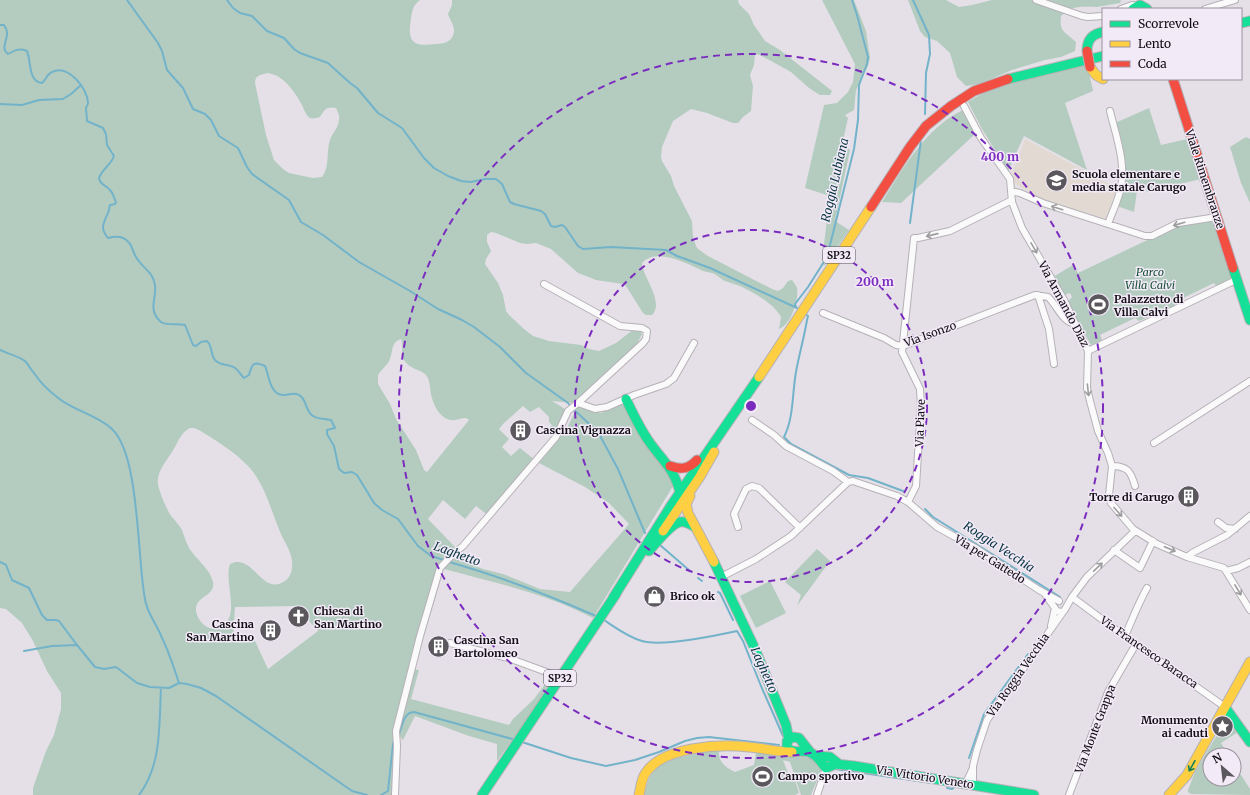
<svg xmlns="http://www.w3.org/2000/svg" width="1250" height="795" font-family="Merriweather,serif">
<style>
.education{fill:#e2dad2}
.green{fill:#b3ccbf;fill-rule:evenodd}
.lines{fill:none;stroke-linecap:round;stroke-linejoin:round}
.stream{stroke:#73b3ca;stroke-width:2}
.street-casing{stroke:#b5b1b7;stroke-width:8}
.fast-casing{stroke:#b5b1b7;stroke-width:11}
.slow-casing{stroke:#b5b1b7;stroke-width:11}
.jam-casing{stroke:#b5b1b7;stroke-width:11}
.street{stroke:#fbfafb;stroke-width:6}
.fast{stroke:#16e098;stroke-width:9}
.slow{stroke:#ffcf43;stroke-width:9}
.jam{stroke:#f24e42;stroke-width:9}
.jam-bridge-casing{stroke:#b5b1b7;stroke-width:11;stroke-linecap:butt}
.jam-bridge{stroke:#f24e42;stroke-width:9}
.oneway{stroke:#9d9c9e}
.oneway2{stroke:#14825c}
.ring{fill:none;stroke:#7b2cbf;stroke-width:2;stroke-dasharray:7 5}
.labels{text-anchor:middle;stroke-width:3;stroke-linejoin:round;paint-order:stroke}
.shield{fill:#f3eaf8;stroke:#555058;stroke-width:1}
.shield-label{font-size:10px;font-weight:bold;fill:#110e13}
.poi-label{font-size:11px;font-weight:bold;fill:#110e13;stroke:#f3eaf8;text-anchor:start}
.street-label{font-size:11px;fill:#110e13;stroke:#f3eaf8}
.park-label{font-size:11px;font-style:italic;fill:#175135;stroke:#f3eaf8}
.water-label{font-size:12px;font-style:italic;fill:#073440;stroke:#f3eaf8}
.centre{fill:#7b2cbf;stroke:#f3eaf8;stroke-width:2}
.ring-label{font-size:12px;text-anchor:middle;font-weight:bold;fill:#7b2cbf;stroke:#f3eaf8;stroke-width:3;stroke-linejoin:round;paint-order:stroke}
</style>
<rect width="100%" height="100%" fill="#e5e0e7"/>
<path class="education" d="M1025,139L1117,188L1106,219L1044,200L1015,184L1011,176Z"/>
<path class="green" d="M0,0H420C413,5 412,11 411,19C407,42 413,47 435,44C440,44 446,43 450,40C452,38 454,34 454,31C454,25 450,20 448,14L452,5V0H738L739,4L749,14L754,25L765,41L780,50L832,91L830,95H820L809,88L791,72L760,55L755,54L754,65L750,75L753,86L751,111L743,117L738,123H733L707,113L691,109L673,121L662,147L661,157L662,161L671,176L674,186L692,221L693,237L696,246L698,249L708,256L772,289L778,291L783,288L788,281L792,280C794,283 796,285 797,288C799,300 791,325 779,329L781,317C774,304 753,292 740,286C735,284 730,283 725,281C720,279 717,274 712,273C708,272 706,272 703,271C687,264 657,247 642,263C642,276 665,302 652,315H646L643,313L626,286L623,284L596,280L586,276L578,273L551,249L536,243L527,244L520,243L496,233L491,232L487,235V242L491,251L486,259L485,264L498,283L503,295L506,311L509,315L524,329L533,336L549,341L581,345L589,349L599,351L616,343L634,329L640,331L642,334L636,346L573,403L552,401L565,409L567,414L556,437L548,429L552,425L549,422V417L539,407L530,412L523,406L504,423L499,429L509,439L502,447L511,456L520,448L535,460L489,516L476,506L465,519L443,500L428,519L456,548L440,564L435,572L418,641L412,669L419,670L411,699L509,725L513,719L534,699L546,683L544,675L550,676L552,680L549,689L497,761V744L469,736L415,716L403,740L396,731L394,795H33V788L46,751L54,735L61,709V693L47,671L33,641L22,623L6,609L0,608ZM267,73C283,74 295,92 302,105C304,109 306,116 310,118C313,119 317,118 320,117C325,109 326,106 336,108C338,112 340,116 339,120C338,129 332,133 330,140C326,152 330,167 322,177L313,178L289,173L283,169L274,160L266,135L255,83C255,75 261,75 267,73ZM401,339C404,346 400,354 404,360C411,371 424,369 428,378C430,383 430,389 431,394C433,404 439,418 451,420C456,421 461,418 466,418L469,420L427,472L424,470L416,450L396,419L390,404L378,384V375C381,370 385,367 388,363C394,355 389,343 401,339ZM190,428H194L199,430C217,441 235,452 250,468C266,487 271,511 281,534C284,541 289,548 291,556C293,564 293,575 285,581C262,597 253,552 230,564C224,581 238,609 226,623C215,637 197,624 196,610C195,596 216,596 213,582C210,569 199,562 192,552C187,546 185,538 182,530C179,525 175,520 171,516C167,510 156,486 158,479C159,469 167,460 172,452C178,443 180,433 190,428ZM296,606L318,631L268,669L255,641L233,636L235,607Z
M822,0H854L866,31L870,58L868,66L856,90L854,110L845,115L848,118L842,145L850,150L835,221L849,230L824,266L822,260L830,196L805,188L824,105L837,103L848,92L853,82L855,64Z
M908,0H946L959,7L972,5L992,0H1121L1120,3C1112,4 1105,6 1097,7C1083,7 1072,5 1061,16C1059,33 1065,31 1076,42L1075,51L1061,57L1045,60L1012,70L979,84L966,86L957,77L950,53L937,41L925,37L920,31Z
M1087,63L1093,91L1065,103L1087,170L1024,136L1008,171L982,129L968,102C1004,79 1046,73 1087,63Z
M1149,108L1161,145L1187,139L1201,179L1180,184L1157,192H1147L1144,188L1137,191L1134,212L1117,206C1119,200 1122,194 1124,188C1130,167 1122,143 1115,123Z
M963,110L975,130L974,135L901,203L882,202C903,169 926,127 963,110Z
M1246,137L1250,139V203L1241,183L1230,147Z
M1210,221L1212,222L1215,226L1230,269L1231,275L1230,279L1216,286L1214,283L1179,300V304L1139,321L1135,318L1100,335L1102,340L1091,345L1068,303L1069,300L1072,297L1070,293L1064,295L1053,277L1073,265L1078,273L1179,225Z
M620,405H624L671,474L673,480V486L593,618C545,593 492,582 440,568L450,558H455L483,569L503,574L540,589L570,592L629,524L609,503L585,487L539,463L567,428L577,408L580,407L601,413L613,406Z
M817,549L830,561L797,606L801,595L785,582Z
M770,581L786,613L756,628L740,596Z
M1229,725L1235,728L1238,732L1221,743L1228,755H1210V779H1234V764L1250,789V795L1191,794L1188,792V790L1195,772L1217,735L1220,730Z
M711,751H719C718,762 726,768 735,772L754,765L756,753C769,753 800,753 811,759C815,761 818,767 821,771L811,795H801L790,762L783,760L791,781L795,780L799,793L795,795H644C646,788 648,778 653,772C664,758 694,754 711,751Z"/>
<g class="lines">
<path class="stream" d="M127,0L158,43L162,51L167,70L183,88L193,109L205,114L211,120L219,136L238,148L247,167L252,174L289,200L301,222L323,235L359,262L410,291L438,309L462,320L474,327L500,347L526,373L568,403L572,408L598,432L618,469L645,533
M227,0L233,8L240,13L252,16L267,31L284,38L294,49L300,53L328,63L350,83L357,88L378,113L402,128L424,158L434,168L448,176L461,181L471,182L485,179H496L502,184L510,202L514,204L541,211L545,214L551,226L555,227L562,225L565,227L578,246L583,249L611,247L666,250L677,256L710,268L797,308
M913,0L929,35L930,54L926,73L925,114
M0,25H4C5,27 7,29 7,32C8,40 0,48 8,54C15,50 19,48 27,51C31,60 28,82 42,83C46,80 47,74 52,72C68,64 87,88 88,102C88,106 87,105 86,108C86,112 87,117 87,121L103,128L106,134L107,145L114,156C111,165 102,169 99,178C100,185 106,185 110,190C113,193 114,198 116,202L115,204L110,205C109,209 109,212 107,215C103,225 100,228 108,238C112,237 119,236 123,238C133,242 132,253 138,260C144,269 153,272 155,285C157,298 147,310 161,322C166,326 178,323 185,325L193,345L196,346L201,342L207,341C213,346 210,356 216,361C222,366 230,364 235,368C238,370 241,375 244,378L249,375C252,363 254,361 265,366C269,375 270,396 284,395C290,395 294,392 299,395C307,399 305,411 313,416C317,419 326,419 331,420L335,428L327,430V434L334,446L339,469L344,473L352,472L357,475L374,503L382,510L398,519L418,546L431,556L444,560
M0,104L22,105L39,100L63,99L71,94L81,85
M910,223L921,140
M796,307L795,304L808,287L827,257L854,149L858,120L859,85L867,64L868,57L857,15L852,0
M805,314L808,316L807,320C804,338 799,355 796,372C792,394 794,417 784,437L791,444L849,475L868,478L903,491
M0,350C8,354 18,356 25,361C28,364 31,370 34,373C40,382 49,391 57,397C73,411 96,414 112,429C140,455 137,559 145,599C147,614 157,624 162,638C169,652 174,668 179,683
M925,509L933,517L1060,597
M660,545L690,571
M0,562L6,565L12,580L29,588L42,615L47,620H56L59,621L77,645L52,646L24,651
M449,562C499,576 548,595 596,616
M698,578L702,581
M718,592L720,593L733,620
M604,620C616,628 628,637 642,641C663,647 714,636 737,631L743,641L761,686L783,736
M77,645L95,667L104,669L116,667L137,683L150,687L169,688L179,683L187,684L201,688L216,696L352,791L367,795
M398,736C403,727 402,713 414,712L516,740
M522,742L571,758L606,766L635,760L659,752L685,741L697,738L709,737L779,745
M969,758L984,714L1028,654
M835,769L932,783
M947,788L952,789L956,786
M139,795C162,765 159,724 161,688
M381,795L388,791L393,744L394,741"/>
<defs>
<path id="street" d="M1036,0L1082,16L1088,17L1103,16
M1121,9L1132,5L1137,6
M1205,9L1235,0
M964,106L981,138L1010,179L1012,202L1022,228L1064,300L1088,351L1087,388L1090,401L1098,431L1108,453L1112,466L1109,495L1111,503L1133,529L1157,544L1187,557L1224,568L1250,610
M1011,191L1020,193L1043,203L1145,236H1152L1178,223L1217,217
M1108,224C1112,213 1117,203 1120,191C1127,165 1116,136 1110,111
M544,284L620,326L642,328L647,331L646,339L643,343L578,403
M1038,295L1049,329L1054,364
M823,313L884,338L896,345L903,346L1035,295L1048,297C1057,305 1062,322 1075,324
M1088,351L1236,280
M752,420L774,435L786,446L833,471L848,482L853,481L897,496L908,502L937,527L977,549L1039,590L1059,601
M1154,443L1250,381
M1112,466C1128,466 1131,472 1135,486
M908,502L916,486L921,406L920,389L902,352L914,238H918L950,231L1012,200
M1218,522L1226,528L1235,529
M738,527L734,514L746,489L752,486L759,488L800,528
M1114,550L1140,568L1153,541
M1187,557L1192,553L1227,535L1250,516
M1226,571L1238,568L1250,562
M721,577L756,559L791,536L848,482
M1045,594L1057,611L1061,612L1064,611L1072,597L1087,577L1135,531
M1072,597L1119,632L1225,707
M1051,626L1055,608
M1125,636C1132,620 1138,604 1147,588
M450,643L511,659L560,677
M966,783L973,768
M973,784V766L977,750L987,720L1063,612
M395,795L397,746L396,731L420,636L440,568L453,554L463,546L556,437L568,411L578,403L595,409L607,407L634,395L666,384L674,378L694,343
M817,795L825,771L829,768
M1069,795L1108,692L1136,644"/>
<path id="fast" d="M1133,9L1140,5L1147,9
M1241,23L1250,21
M1087,51C1087,40 1092,34 1103,32
M1008,79L1103,56
M1233,268L1250,320
M626,399C633,414 640,429 650,443C663,461 675,470 680,493
M649,551C655,544 671,524 680,522C685,521 690,524 695,527
M714,562L755,649L786,725L789,740
M613,598L672,504L759,377
M1225,707L1250,742
M810,752L799,738L792,737L787,741V748C794,755 801,749 809,752C819,756 820,762 826,768L836,764L854,766L1034,795
M817,756L830,757L839,764
M482,795L616,594"/>
<path id="slow" d="M1090,67L1096,75L1103,79
M759,377L871,207
M690,496L686,504L688,513L714,562
M663,531L699,478L714,452
M639,795C641,788 641,780 645,774C662,746 720,744 749,747C763,748 777,752 792,752
M1169,795L1187,775L1250,662"/>
<path id="jam" d="M1173,79L1233,268
M871,207L910,147L926,126L951,106L974,91L1008,79
M670,466C681,470 689,469 697,460"/>
</defs>
<use href="#street" class="street-casing"/>
<use href="#fast" class="fast-casing"/>
<use href="#slow" class="slow-casing"/>
<use href="#jam" class="jam-casing"/>
<use href="#street" class="street"/>
<use href="#fast" class="fast"/>
<use href="#slow" class="slow"/>
<use href="#jam" class="jam"/>
<defs>
<path id="jam-bridge" d="M1087,51L1090,67"/>
</defs>
<use href="#jam-bridge" class="jam-bridge-casing"/>
<use href="#jam-bridge" class="jam-bridge"/>
</g>
<defs><path id="oneway-shaft" d="M-6 0H5M1.5-3L5.5 0L1.5 3" fill="none" stroke-width="1.6" stroke-linecap="round" stroke-linejoin="round"/></defs>
<g class="oneway">
<use href="#oneway-shaft" transform="translate(1057 208) rotate(-162)"/>
<use href="#oneway-shaft" transform="translate(1179 224) rotate(164)"/>
<use href="#oneway-shaft" transform="translate(932 235) rotate(167)"/>
<use href="#oneway-shaft" transform="translate(1034 248) rotate(60)"/>
<use href="#oneway-shaft" transform="translate(1088 390) rotate(84)"/>
<use href="#oneway-shaft" transform="translate(1118 512) rotate(48)"/>
<use href="#oneway-shaft" transform="translate(1170 549) rotate(23)"/>
<use href="#oneway-shaft" transform="translate(1098 567) rotate(-44)"/>
<use href="#oneway-shaft" transform="translate(1238 590) rotate(58)"/>
</g>
<use class="oneway2" href="#oneway-shaft" transform="translate(1192 766) rotate(119)"/>
<g class="ring">
<circle cx="751" cy="406" r="176"/>
<circle cx="751" cy="406" r="352"/>
</g>
<defs>
<symbol id="school-disc" viewBox="-11 -11 22 22"><circle r="9.5" fill="#5b585d" stroke="#f3eaf8"/><path d="M0-5L7-2L0 1L-7-2ZM-4 1L0 2.5L4 1V4Q0 6-4 4Z" fill="#fff"/></symbol>
<symbol id="stadium-disc" viewBox="-11 -11 22 22"><circle r="9.5" fill="#5b585d" stroke="#f3eaf8"/><path d="M0-5a6.5 5 0 1 0 0 10a6.5 5 0 1 0 0-10ZM-3.5-1.8h7v3.6h-7Z" fill="#fff"/></symbol>
<symbol id="building-disc" viewBox="-11 -11 22 22"><circle r="9.5" fill="#5b585d" stroke="#f3eaf8"/><path d="M-4-6H4V6H1V3H-1V6H-4ZM-2.5-4.3h1.7v1.8h-1.7ZM.8-4.3h1.7v1.8H.8ZM-2.5-1h1.7V.8h-1.7ZM.8-1h1.7V.8H.8Z" fill="#fff"/></symbol>
<symbol id="shop-disc" viewBox="-11 -11 22 22"><circle r="9.5" fill="#5b585d" stroke="#f3eaf8"/><path d="M-5-2.5h2.3a2.7 3.5 0 0 1 5.4 0H5L5.5 6h-11ZM-1.5-2.5h3a1.5 2.3 0 0 0-3 0Z" fill="#fff"/></symbol>
<symbol id="church-disc" viewBox="-11 -11 22 22"><circle r="9.5" fill="#5b585d" stroke="#f3eaf8"/><path d="M-1.2-6h2.4v3.5h3.3v2.4h-3.3V6h-2.4V-.1h-3.3v-2.4h3.3Z" fill="#fff"/></symbol>
<symbol id="sight-disc" viewBox="-11 -11 22 22"><circle r="9.5" fill="#5b585d" stroke="#f3eaf8"/><path d="M0-6L1.8-2.2L6-1.7L2.9 1.2L3.7 5.4L0 3.3L-3.7 5.4L-2.9 1.2L-6-1.7L-1.8-2.2Z" fill="#fff"/></symbol>
</defs>
<g fill-rule="evenodd">
<use href="#school-disc" x="1044" y="168" width="25" height="25"/>
<use href="#stadium-disc" x="1086" y="292" width="25" height="25"/>
<use href="#building-disc" x="508" y="418" width="25" height="25"/>
<use href="#building-disc" x="1176" y="484" width="25" height="25"/>
<use href="#shop-disc" x="642" y="584" width="25" height="25"/>
<use href="#church-disc" x="286" y="604" width="25" height="25"/>
<use href="#building-disc" x="258" y="618" width="25" height="25"/>
<use href="#building-disc" x="426" y="634" width="25" height="25"/>
<use href="#sight-disc" x="1210" y="714" width="25" height="25"/>
<use href="#stadium-disc" x="750" y="764" width="25" height="25"/>
</g>
<g class="labels">
<g class="shield">
<rect x="823" y="247" width="32" height="16" rx="3"/>
<rect x="544" y="670" width="32" height="16" rx="3"/>
</g>
<g class="shield-label">
<text x="839" y="259">SP32</text>
<text x="560" y="682">SP32</text>
</g>
<g class="poi-label">
<text x="1072" y="178">Scuola elementare e<tspan x="1072" dy="13">media statale Carugo</tspan></text>
<text x="1114" y="303">Palazzetto di<tspan x="1114" dy="13">Villa Calvi</tspan></text>
<text x="536" y="434">Cascina Vignazza</text>
<text x="1174" y="501" text-anchor="end">Torre di Carugo</text>
<text x="670" y="600">Brico ok</text>
<text x="314" y="615">Chiesa di<tspan x="314" dy="13">San Martino</tspan></text>
<text x="254" y="628" text-anchor="end">Cascina<tspan x="254" dy="13">San Martino</tspan></text>
<text x="454" y="644">Cascina San<tspan x="454" dy="13">Bartolomeo</tspan></text>
<text x="1208" y="724" text-anchor="end">Monumento<tspan x="1208" dy="13">ai caduti</tspan></text>
<text x="778" y="780">Campo sportivo</text>
</g>
<g class="street-label">
<text transform="translate(1205 179) rotate(72)" y="4">Viale Rimembranze</text>
<text transform="translate(1064 304) rotate(62)" y="4">Via Armando Diaz</text>
<text transform="translate(930 334) rotate(-20)" y="4">Via Isonzo</text>
<text transform="translate(920 423) rotate(-88)" y="4">Via Piave</text>
<text transform="translate(990 559) rotate(32)" y="4">Via per Gattedo</text>
<text transform="translate(1149 652) rotate(35)" y="4">Via Francesco Baracca</text>
<text transform="translate(1018 675) rotate(-55)" y="4">Via Roggia Vecchia</text>
<text transform="translate(1095 729) rotate(-69)" y="4">Via Monte Grappa</text>
<text transform="translate(925 777) rotate(9)" y="4">Via Vittorio Veneto</text>
</g>
<g class="park-label">
<text x="1150" y="276">Parco<tspan x="1150" dy="13">Villa Calvi</tspan></text>
</g>
<g class="water-label">
<text transform="translate(835 180) rotate(-77)" y="4">Roggia Lubiana</text>
<text transform="translate(999 547) rotate(33)" y="4">Roggia Vecchia</text>
<text transform="translate(457 554) rotate(20)" y="4">Laghetto</text>
<text transform="translate(764 670) rotate(66)" y="4">Laghetto</text>
</g>
</g>
<circle cx="751" cy="406" r="6" class="centre"/>
<g class="ring-label">
<text x="1000" y="161">400 m</text>
<text x="875" y="286">200 m</text>
</g>
<rect x="1102" y="8" width="140" height="72" fill="#f3eaf8" stroke="#99929c"/>
<rect x="1110" y="21" width="20" height="6" fill="#16e098" stroke="#99929c"/>
<text x="1138" y="28" font-size="12" fill="#110e13">Scorrevole</text>
<rect x="1110" y="41" width="20" height="6" fill="#ffcf43" stroke="#99929c"/>
<text x="1138" y="48" font-size="12" fill="#110e13">Lento</text>
<rect x="1110" y="61" width="20" height="6" fill="#f24e42" stroke="#99929c"/>
<text x="1138" y="68" font-size="12" fill="#110e13">Coda</text>
<g transform="translate(1222 767) rotate(332)"><circle r="19" fill="#f3eaf8" stroke="#99929c"/>
<path d="M0-3L7 15L0 10L-7 15Z" fill="#5b585d"/>
<text y="-6" font-size="11" font-weight="bold" text-anchor="middle" fill="#110e13">N</text>
</g>
</svg>
